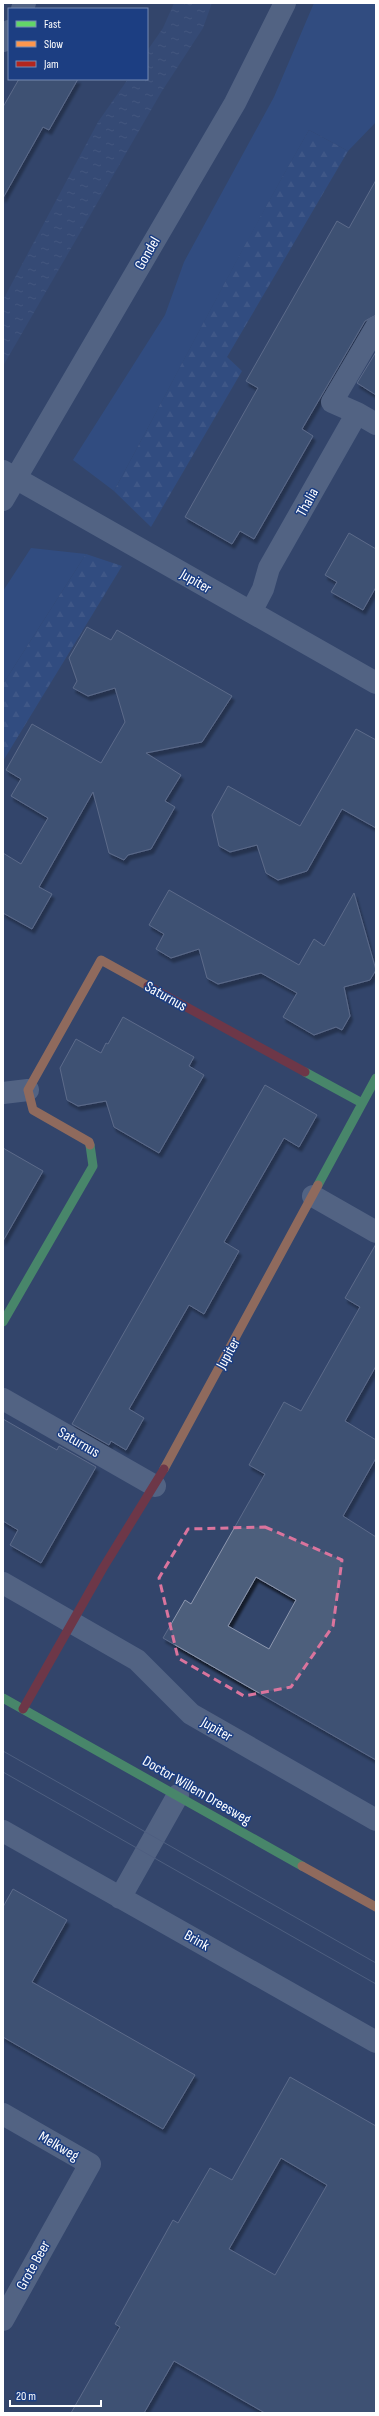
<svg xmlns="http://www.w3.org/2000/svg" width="379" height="2416" font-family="'Sofia Sans Condensed',sans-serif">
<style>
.green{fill:#30559a}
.forest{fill:url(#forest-firs)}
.water{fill:url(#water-ripples)}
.building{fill:#4e5e7c;stroke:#8d98af;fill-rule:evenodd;filter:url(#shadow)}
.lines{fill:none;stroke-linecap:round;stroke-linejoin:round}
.street{stroke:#7987a1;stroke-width:22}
.fast{stroke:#63d668;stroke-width:9}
.slow{stroke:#ff974d;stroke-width:9}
.jam{stroke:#b3261e;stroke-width:9}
.tram{stroke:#6f7d99;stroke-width:1}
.marked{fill:none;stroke:#da749d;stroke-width:3;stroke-dasharray:8 5;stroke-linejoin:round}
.labels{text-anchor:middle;stroke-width:3;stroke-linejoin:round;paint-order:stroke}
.street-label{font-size:15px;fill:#fff;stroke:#1c3e82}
</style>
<defs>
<pattern id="forest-firs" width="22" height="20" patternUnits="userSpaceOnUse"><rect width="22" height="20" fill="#30559a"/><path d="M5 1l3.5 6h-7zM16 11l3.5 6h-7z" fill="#4f6ea9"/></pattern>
<pattern id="water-ripples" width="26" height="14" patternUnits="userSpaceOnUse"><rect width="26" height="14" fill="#385082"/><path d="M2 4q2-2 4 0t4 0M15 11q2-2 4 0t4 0" fill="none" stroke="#566a95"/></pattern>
<filter id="shadow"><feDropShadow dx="2.5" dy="4.5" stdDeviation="1" flood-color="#0009"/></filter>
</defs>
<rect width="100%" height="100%" fill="#33466b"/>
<path class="green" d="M314,3H376V122L348,151L309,130C241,249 179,371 114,491L73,460L165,315L184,262L274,97Z
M31,548L86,554L3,684V591Z"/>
<path class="forest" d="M309,130L348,151L227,357L242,371L151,527L114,491C179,371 241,248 309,130Z
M86,554L122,566L3,761V684Z"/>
<path class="water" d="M174,3H212L203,28L162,91L3,366V300L98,122L128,79H147V51L163,28Z"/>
<path class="building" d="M19,79H78L49,130L43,127L3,198V107Z
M376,180V315L365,321L302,429L313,436L254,539L240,531L232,544L185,517L258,388L246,381L337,221L349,228Z
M376,352V395L357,383Z
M349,533L376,549V587L363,610L331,592L337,582L325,575Z
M87,627L111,640L117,630L232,696L202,742L146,753L181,775L165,801L175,807L151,849L128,855L124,860L109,853L93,792L39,887L52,894L32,929L3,913V853L21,864L48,818L11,796L21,779L6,770L32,724L101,763L125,722L115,688L88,696L73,688L77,681L69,658Z
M356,729L376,740V828L342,809L307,871L278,880L266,873L257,845L230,852L219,846L212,815L228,786L300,826Z
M169,890L299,965L314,939L324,946L354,893L376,970L370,980L344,987L350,1016L342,1030L336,1027L314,1035L283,1017L297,993L261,973L218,984L207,978L199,949L171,958L156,949L164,934L149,925Z
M123,1017L194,1057L189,1066L204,1075L159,1153L114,1127L106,1101L78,1106L67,1100L60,1068L76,1039L101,1053L106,1043L108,1044Z
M265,1085L317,1115L299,1147L284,1138L224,1242L239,1251L204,1314L189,1305L129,1409L144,1418L126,1450L111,1441L109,1445L72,1424Z
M3,1148L43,1171L3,1241Z
M376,1244V1366L345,1421L376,1440V1458L343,1516L376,1537V1760L163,1638L185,1600L191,1604L265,1474L249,1465L284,1402L301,1411L360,1307L345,1298ZM256,1577L296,1600L269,1649L228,1626Z
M3,1419L57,1450L59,1446L96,1467L41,1563L10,1545L18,1530L3,1521Z
M13,1889L67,1920L32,1982L195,2075L163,2129L3,2037V1907Z
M290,2077L376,2126V2413H265L174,2361L144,2413H71L120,2327L115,2324L173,2220L178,2223L210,2168L232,2180ZM281,2158L327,2185L275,2275L229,2249Z"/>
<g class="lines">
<path class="street" d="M22,9L25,3
M3,41L9,31
M357,413L332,402L376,327
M3,471L376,683
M3,500L235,103L285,3
M251,612L263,589L269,568L357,413L376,424
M3,1093L28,1090
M313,1196L376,1232
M3,1399L155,1486
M3,1583L137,1660L191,1714L376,1820
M3,1831L376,2042
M120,1898L178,1795
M3,2114L90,2164L3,2320"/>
<path class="fast" d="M305,1072L362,1103
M318,1185L376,1078
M3,1322L93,1166L90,1145
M3,1698L302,1866"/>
<path class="slow" d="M90,1145L89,1142L33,1110L28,1090L101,960L148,986
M164,1469L318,1185
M302,1866L376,1907"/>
<path class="jam" d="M148,986L305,1072
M23,1709L103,1568L164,1469"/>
<path class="tram" d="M3,1751L376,1963
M3,1772L376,1984"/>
</g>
<path d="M0 0H379V2416H0ZM265,1527L342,1560L333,1626L291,1687L244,1696L178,1658L159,1578L188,1529Z" fill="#33466b" fill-opacity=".55" fill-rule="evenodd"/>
<path class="marked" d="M265,1527L342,1560L333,1626L291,1687L244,1696L178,1658L159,1578L188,1529Z"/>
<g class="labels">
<g class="street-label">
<text transform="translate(147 253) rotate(-60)" y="5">Gondel</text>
<text transform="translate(307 502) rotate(-61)" y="5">Thalia</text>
<text transform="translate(196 581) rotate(30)" y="5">Jupiter</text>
<text transform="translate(166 996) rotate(29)" y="5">Saturnus</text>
<text transform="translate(228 1353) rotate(-61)" y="5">Jupiter</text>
<text transform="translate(79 1442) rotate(30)" y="5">Saturnus</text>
<text transform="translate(217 1729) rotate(30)" y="5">Jupiter</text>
<text transform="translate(197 1790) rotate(30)" y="5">Doctor Willem Dreesweg</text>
<text transform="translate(197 1940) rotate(29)" y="5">Brink</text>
<text transform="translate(59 2146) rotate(30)" y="5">Melkweg</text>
<text transform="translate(33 2265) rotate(-61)" y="5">Grote Beer</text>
</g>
</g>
<rect width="379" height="2416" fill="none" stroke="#ffffff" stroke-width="8"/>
<rect x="8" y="8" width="140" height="72" fill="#1c3e82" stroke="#778bb4"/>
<rect x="16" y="21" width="20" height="6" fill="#63d668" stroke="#778bb4"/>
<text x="44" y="28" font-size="12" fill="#ffffff">Fast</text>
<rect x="16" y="41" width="20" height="6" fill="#ff974d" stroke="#778bb4"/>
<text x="44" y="48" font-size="12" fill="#ffffff">Slow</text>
<rect x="16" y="61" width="20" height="6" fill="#b3261e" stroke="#778bb4"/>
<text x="44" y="68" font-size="12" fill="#ffffff">Jam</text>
<path d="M10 2400v6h91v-6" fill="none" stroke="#ffffff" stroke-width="2"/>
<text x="16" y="2400" font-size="12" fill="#ffffff" stroke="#1c3e82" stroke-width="3" paint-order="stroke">20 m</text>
</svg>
